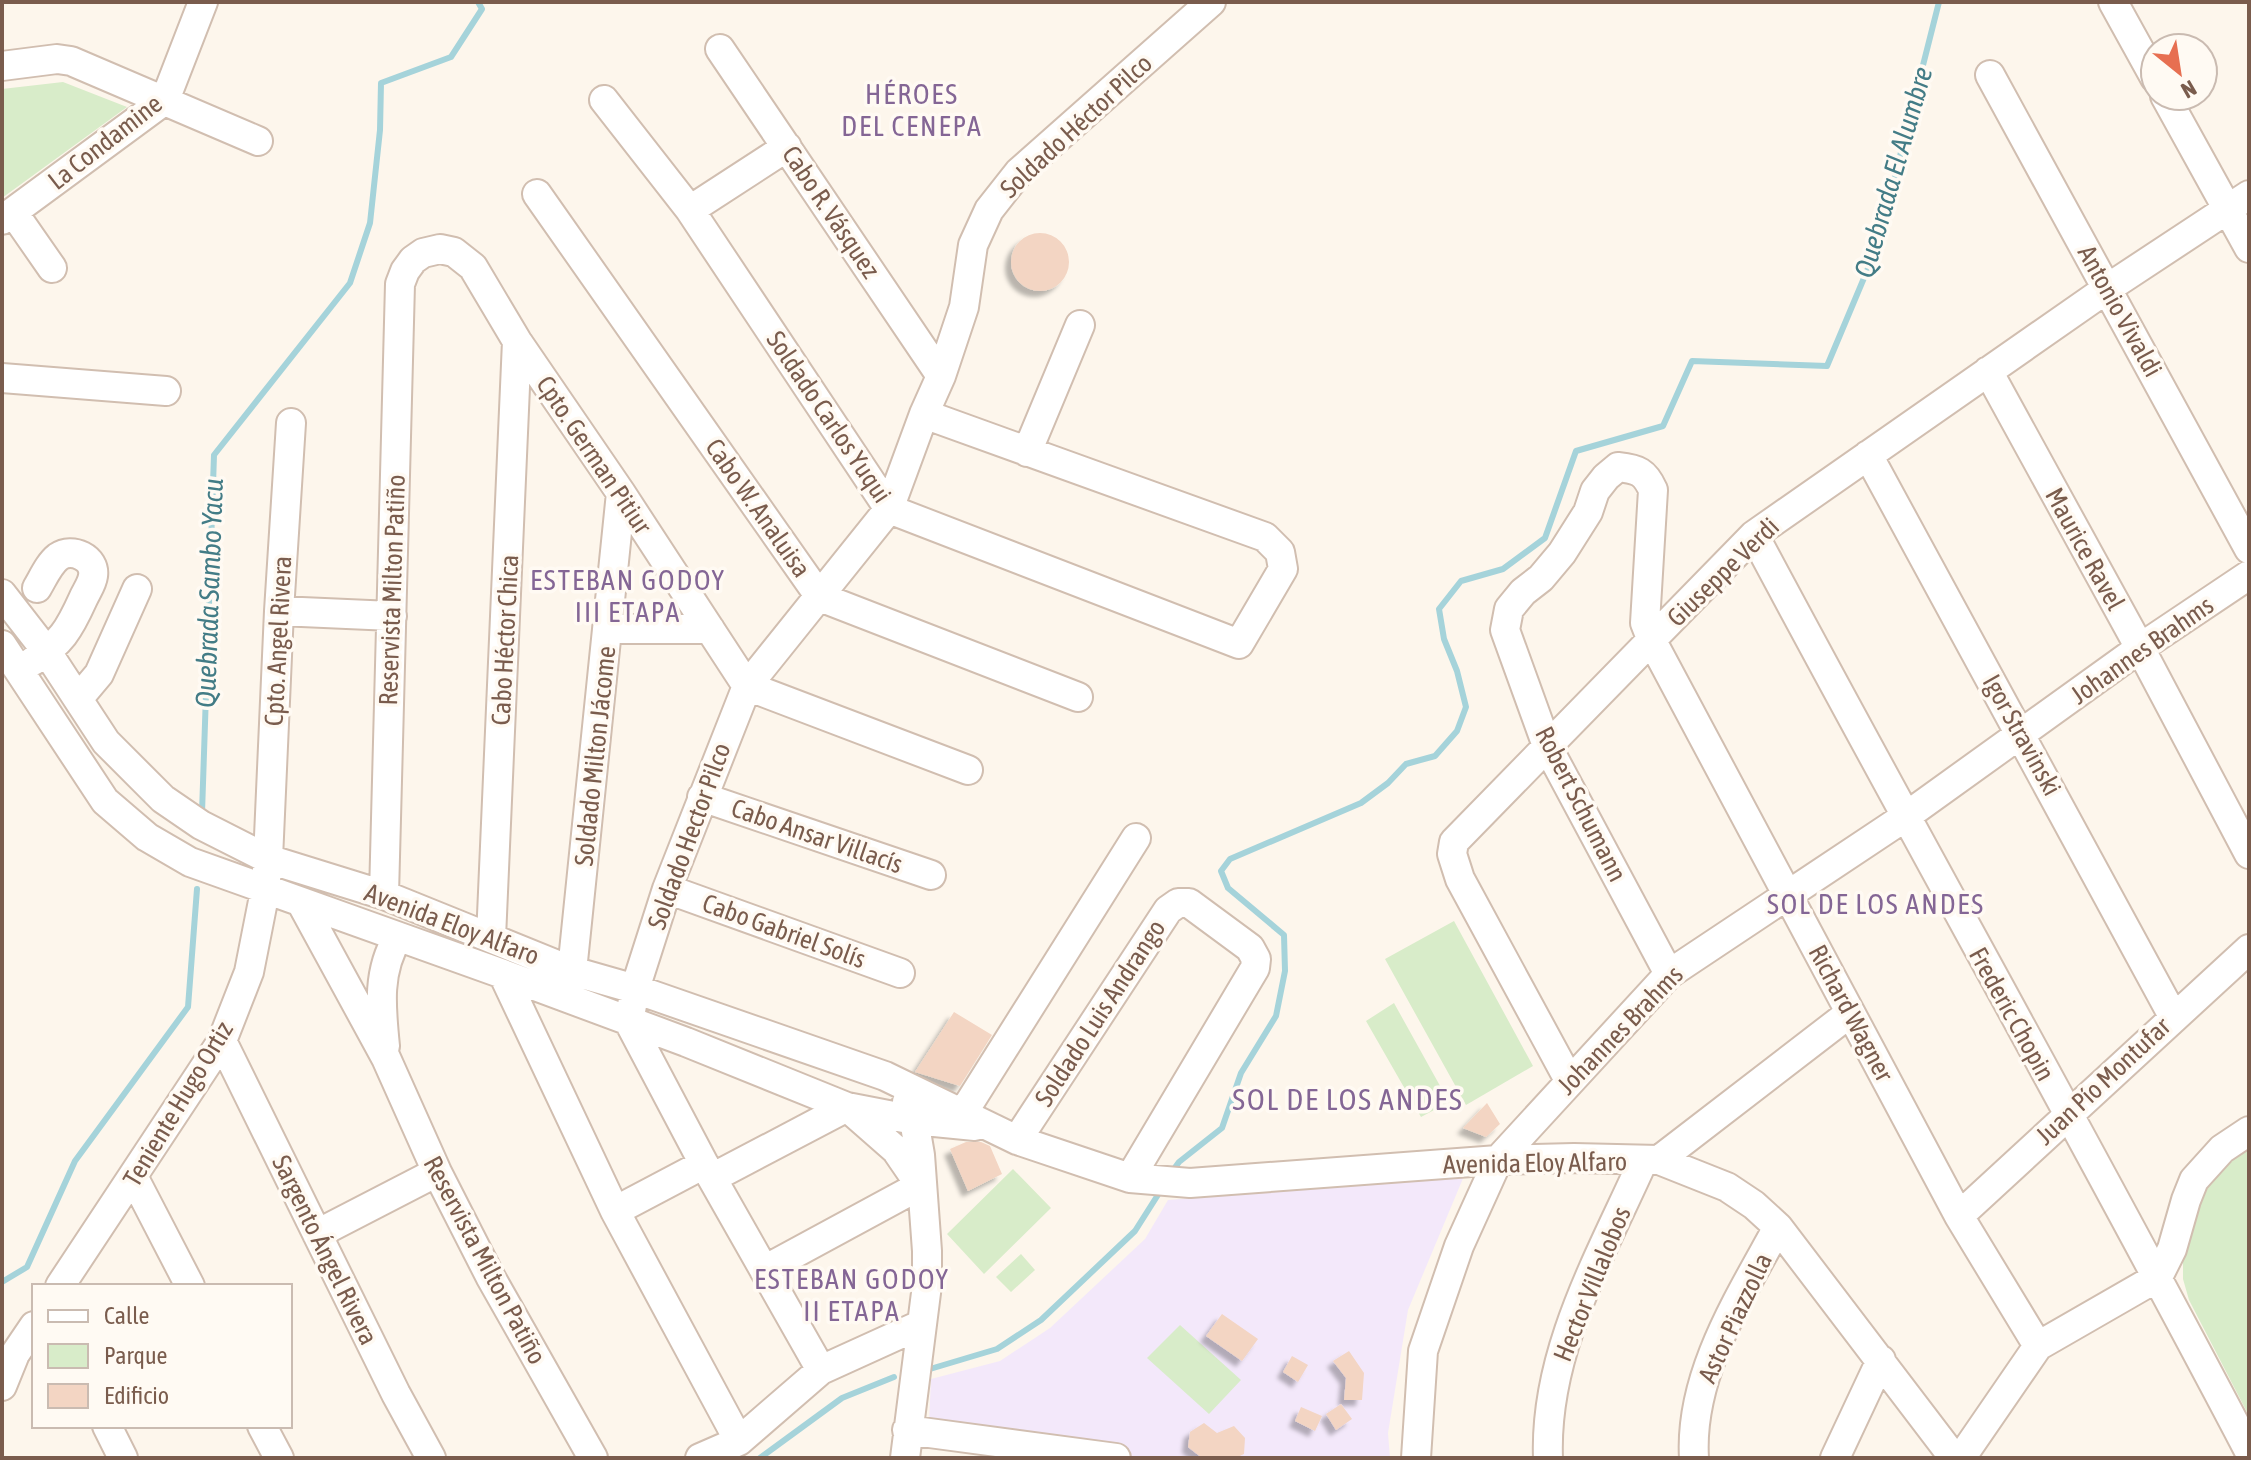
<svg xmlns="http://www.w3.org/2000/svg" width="2251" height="1460" font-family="'Asap Condensed',sans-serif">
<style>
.education{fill:#f3e8fa}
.green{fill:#d8ecc9}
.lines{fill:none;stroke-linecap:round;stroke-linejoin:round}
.stream{stroke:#a5d3da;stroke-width:6}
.building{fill:#f3d5c3;filter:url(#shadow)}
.minor-casing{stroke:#d1beb0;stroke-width:32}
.minor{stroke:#fff;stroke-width:28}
.labels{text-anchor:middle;stroke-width:7;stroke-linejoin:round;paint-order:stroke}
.street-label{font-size:26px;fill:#7a5c4d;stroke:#fffaf3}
.neighbourhood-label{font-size:28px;letter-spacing:2px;fill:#846695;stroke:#fffaf3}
.water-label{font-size:28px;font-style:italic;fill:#437c86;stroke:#fffaf3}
.quarter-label{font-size:30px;letter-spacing:2px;fill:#846695;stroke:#fffaf3}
</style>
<defs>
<filter id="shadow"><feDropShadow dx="-6" dy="6" stdDeviation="2" flood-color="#0004"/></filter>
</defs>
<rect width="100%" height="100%" fill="#fdf6ec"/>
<path class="education" d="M1464,1176L1408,1310L1388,1433L1390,1458H1129L929,1423L931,1379L1000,1361L1050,1328L1145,1239L1168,1200Z"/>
<path class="green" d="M63,82L127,107L2,198V89Z
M1454,921L1533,1066L1466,1105L1385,959Z
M1394,1003L1449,1102L1421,1117L1366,1021Z
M2249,1146V1416L2189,1300L2183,1279V1255L2203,1191L2228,1160Z
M1013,1169L1051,1208L984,1274L947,1234Z
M1021,1254L1035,1270L1011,1292L996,1277Z
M1180,1325L1241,1380L1209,1414L1147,1358Z"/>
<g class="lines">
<path class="stream" d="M202,813L214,455L350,283L370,223L380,130L381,83L451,57L482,9L478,2
M1171,1173L1179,1162L1222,1128L1241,1073L1276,1016L1285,971L1284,935L1228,888L1221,871L1230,859L1361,803L1388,783L1406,764L1435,756L1457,731L1466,707L1457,671L1444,639L1439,609L1461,581L1503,569L1545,538L1576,451L1663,426L1692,361L1827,366L1877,247L1939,2
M2,1282L27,1267L75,1161L188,1007L197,889
M930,1369L997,1349L1041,1320L1135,1231L1161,1190
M760,1458L842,1398L894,1377"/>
</g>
<path class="building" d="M1011 262a29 29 0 1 1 58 0a29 29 0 1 1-58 0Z
M954,1012L992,1035L960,1086L915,1072Z
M1487,1103L1500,1124L1486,1137L1463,1128Z
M966,1142H981L990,1146L1002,1174L968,1191L950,1149Z
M1222,1314L1258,1339L1242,1361L1206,1336Z
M1349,1351L1364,1373L1362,1400H1344L1346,1378L1333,1361Z
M1292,1356L1308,1365L1298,1382L1283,1372Z
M1341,1404L1352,1419L1336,1430L1326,1414Z
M1301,1407L1322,1416L1315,1431L1295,1421Z
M1204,1423L1217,1433L1234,1426L1245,1438L1244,1454L1235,1458H1202L1188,1447L1190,1432Z"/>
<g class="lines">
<defs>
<path id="minor" d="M2113,2L2155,78
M720,49L941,376
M2,66L57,59L71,61L258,141
M1990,75L2249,549
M2165,96L2249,248
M604,100L690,210L889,509L1239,644L1283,569L1280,552L1265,537L924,414
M537,194L820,597L1078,697
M690,210L787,147
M13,212L52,268
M2,220L165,100L203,2
M1988,371L2140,648L2249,854
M2,378L166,391
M1027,452L1080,325
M1868,455L2173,1016
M1754,535C1917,841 2088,1143 2249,1451
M2,594L47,652L106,742L163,799L201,825L268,859L384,895L572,971L635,989L885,1076L1017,1140L1130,1178L1190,1183L1498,1160L1574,1158L1659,1160L1727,1187L1754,1205L1778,1227L1954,1458
M279,611L392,616
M607,629H710
M2,645L105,801L147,837L190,862L503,974L686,1042L847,1107L914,1120L975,1126
M33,661C61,643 69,630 83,599C86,592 92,584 93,576C96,558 72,547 58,557C49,564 43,578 37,588
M78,699L99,674L137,589
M702,797L931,875
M667,889L900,973
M384,895L400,284L405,271L413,260L423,253L440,249L454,252L473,267L517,341L621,493L747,686L968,770
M302,904L386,1058L437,1172L490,1276L593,1458
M491,938L517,341
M572,971L621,493
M503,974L615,1211L739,1441
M1669,974L1547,746L1505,630L1509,609L1523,592L1541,578L1562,553L1588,512L1595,491L1606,477L1618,467C1638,469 1645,472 1653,490L1645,623L1652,641L1959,1216L2038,1346
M222,1041L396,1394L431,1458
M385,1046C381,1007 377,971 398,937
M1569,1080L1460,879L1452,854L1454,842L1754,535L2108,288L2249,195
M956,1124L1136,838
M1017,1140L1168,910L1178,903H1189L1250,948L1256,959L1255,968L1130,1178
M1659,1160L1850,1013
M134,1178L190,1286
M712,1178L847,1107L896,1150L920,1185
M615,1211L704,1164
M1959,1216L2249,949
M317,1234L437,1172
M764,1270L921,1185
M60,1286L222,1041L249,972L265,891L268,859L279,611L291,423
M821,1370L704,1164L629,1022L635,989L667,889L747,686L889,509L924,414L941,376L964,307L973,245L989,210L1019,172L1211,2
M2,1386L15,1354L34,1326
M107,1426L123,1458
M262,1426L279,1458
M907,1430L1116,1458
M700,1458L739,1441L821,1370L920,1325
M905,1458L927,1285V1251L920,1155L914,1120L907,1102
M1416,1458L1423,1351L1459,1246L1498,1160L1669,974L1905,817L2140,648L2249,575
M1548,1458C1544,1352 1601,1255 1643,1161
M1694,1458C1689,1375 1740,1297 1778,1227
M1835,1458L1881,1360
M1961,1458L2038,1346L2158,1277L2172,1249L2186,1200L2194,1180L2222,1149L2249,1131"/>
</defs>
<use href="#minor" class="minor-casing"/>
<use href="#minor" class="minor"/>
</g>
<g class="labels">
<g class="street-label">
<text transform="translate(1076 126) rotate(-43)" y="9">Soldado Héctor Pilco</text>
<text transform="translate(105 142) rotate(-38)" y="9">La Condamine</text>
<text transform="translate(831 212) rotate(56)" y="9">Cabo R. Vásquez</text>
<text transform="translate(2120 311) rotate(61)" y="9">Antonio Vivaldi</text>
<text transform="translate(829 417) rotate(56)" y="9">Soldado Carlos Yuqui</text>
<text transform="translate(594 455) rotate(56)" y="9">Cpto. German Pitiur</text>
<text transform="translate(758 508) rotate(55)" y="9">Cabo W. Analuisa</text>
<text transform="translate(2085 549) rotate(61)" y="9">Maurice Ravel</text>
<text transform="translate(1723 572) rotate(-44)" y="9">Giuseppe Verdi</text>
<text transform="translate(392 590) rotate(-88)" y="9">Reservista Milton Patiño</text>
<text transform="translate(505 640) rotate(-87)" y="9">Cabo Héctor Chica</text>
<text transform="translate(278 641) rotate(-87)" y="9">Cpto. Angel Rivera</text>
<text transform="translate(2142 650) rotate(-35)" y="9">Johannes Brahms</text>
<text transform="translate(2022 735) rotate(61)" y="9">Igor Stravinski</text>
<text transform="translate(595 756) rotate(-84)" y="9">Soldado Milton Jácome</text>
<text transform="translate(1581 804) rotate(63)" y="9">Robert Schumann</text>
<text transform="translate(689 836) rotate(-70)" y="9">Soldado Hector Pilco</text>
<text transform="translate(817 836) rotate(19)" y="9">Cabo Ansar Villacís</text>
<text transform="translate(452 924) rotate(21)" y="9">Avenida Eloy Alfaro</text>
<text transform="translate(784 931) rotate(20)" y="9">Cabo Gabriel Solís</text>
<text transform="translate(1100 1013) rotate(-57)" y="9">Soldado Luis Andrango</text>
<text transform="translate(1851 1013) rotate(62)" y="9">Richard Wagner</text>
<text transform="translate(2012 1014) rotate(61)" y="9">Frederic Chopin</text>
<text transform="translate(1620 1030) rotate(-46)" y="9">Johannes Brahms</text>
<text transform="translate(2103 1081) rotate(-43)" y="9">Juan Pío Montufar</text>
<text transform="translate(178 1104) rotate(-59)" y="9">Teniente Hugo Ortiz</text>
<text transform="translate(1535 1163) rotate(-1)" y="9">Avenida Eloy Alfaro</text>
<text transform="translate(325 1250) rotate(64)" y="9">Sargento Ángel Rivera</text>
<text transform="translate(485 1260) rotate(62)" y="9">Reservista Milton Patiño</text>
<text transform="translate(1592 1284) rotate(-68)" y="9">Hector Villalobos</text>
<text transform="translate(1735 1318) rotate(-65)" y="9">Astor Piazzolla</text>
</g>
<g class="neighbourhood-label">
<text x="912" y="104">HÉROES<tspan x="912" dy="32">DEL CENEPA</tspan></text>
<text x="628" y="590">ESTEBAN GODOY<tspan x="628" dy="32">III ETAPA</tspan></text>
<text x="1876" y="914">SOL DE LOS ANDES</text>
<text x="852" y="1289">ESTEBAN GODOY<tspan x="852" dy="32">II ETAPA</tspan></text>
</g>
<g class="water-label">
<text transform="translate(1893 172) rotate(-74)" y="10">Quebrada El Alumbre</text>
<text transform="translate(209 593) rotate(-88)" y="10">Quebrada Sambo Yacu</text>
</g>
<g class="quarter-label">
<text x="1348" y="1110">SOL DE LOS ANDES</text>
</g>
</g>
<rect width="2251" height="1460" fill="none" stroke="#7a5c4d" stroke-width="8"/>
<rect x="32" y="1284" width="260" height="144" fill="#fffaf3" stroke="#cabbb1" stroke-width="2"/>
<rect x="48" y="1310" width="40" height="12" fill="#ffffff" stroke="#cabbb1" stroke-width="2"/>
<text x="104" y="1324" font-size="24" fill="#7a5c4d">Calle</text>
<rect x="48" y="1344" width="40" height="24" fill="#d8ecc9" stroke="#cabbb1" stroke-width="2"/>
<text x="104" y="1364" font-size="24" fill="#7a5c4d">Parque</text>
<rect x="48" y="1384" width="40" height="24" fill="#f3d5c3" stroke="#cabbb1" stroke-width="2"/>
<text x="104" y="1404" font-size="24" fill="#7a5c4d">Edificio</text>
<g transform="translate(2179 72) rotate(150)"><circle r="38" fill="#fffaf3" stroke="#cabbb1" stroke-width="2"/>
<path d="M0-6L14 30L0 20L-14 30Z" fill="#e76f51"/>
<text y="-12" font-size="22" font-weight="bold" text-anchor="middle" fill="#7a5c4d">N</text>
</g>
</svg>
